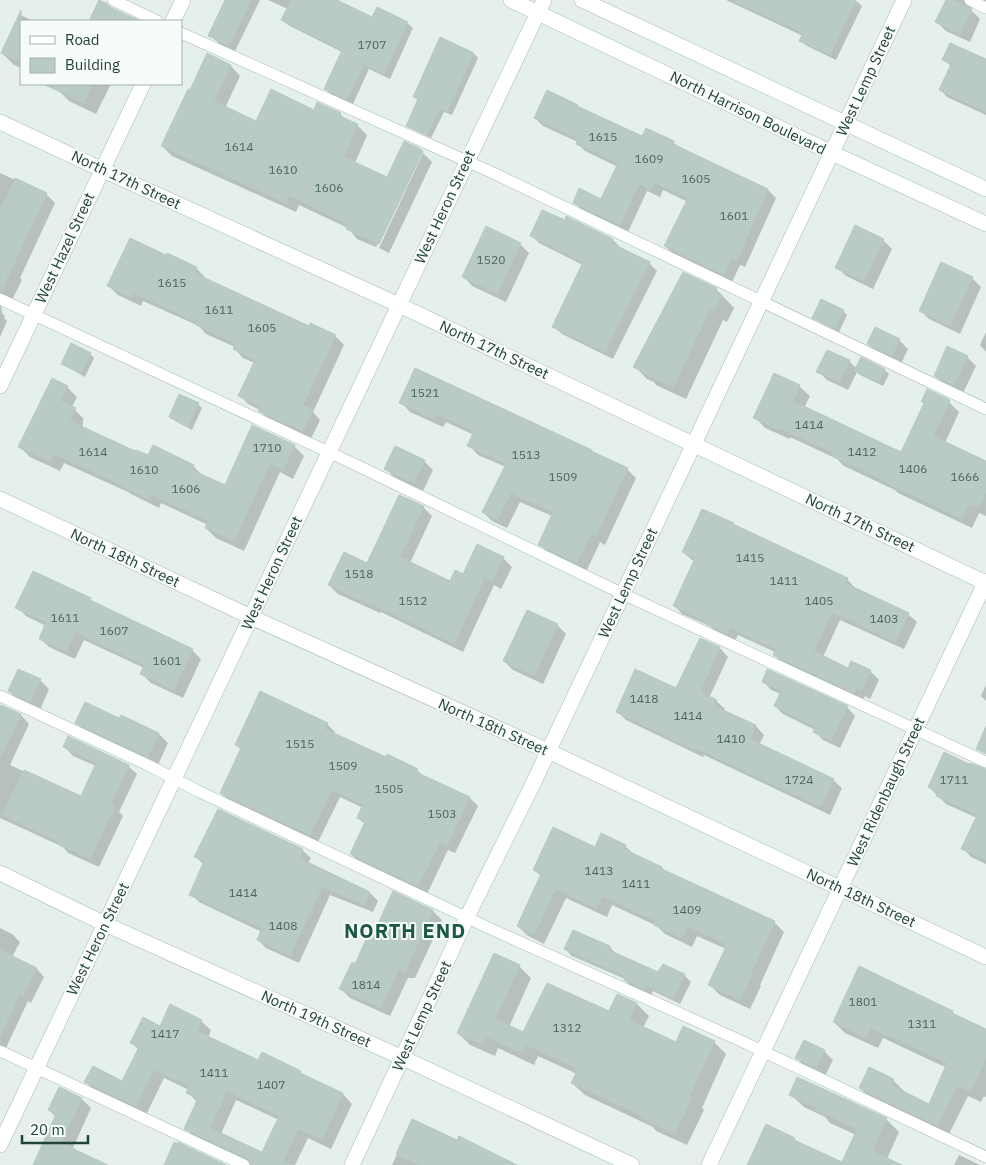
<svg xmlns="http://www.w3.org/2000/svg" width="986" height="1165" font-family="'IBM Plex Sans',sans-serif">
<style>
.shadow{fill:#0003;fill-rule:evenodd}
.building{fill:#bacbc3;stroke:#b7cac1;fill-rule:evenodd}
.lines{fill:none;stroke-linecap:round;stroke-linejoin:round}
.lane-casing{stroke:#a7b9b1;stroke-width:12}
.street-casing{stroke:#a7b9b1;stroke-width:16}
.secondary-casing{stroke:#a2bcb1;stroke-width:16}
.lane{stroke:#fff;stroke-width:11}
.street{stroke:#fff;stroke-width:15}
.secondary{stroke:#fff;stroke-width:15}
.labels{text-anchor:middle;stroke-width:4;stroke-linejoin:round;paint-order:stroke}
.number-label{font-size:12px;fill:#48665b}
.street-label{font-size:15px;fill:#224438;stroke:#f7fbf9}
.district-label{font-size:20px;font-weight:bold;letter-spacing:1px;fill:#1b5845;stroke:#f7fbf9}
</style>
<rect width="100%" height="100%" fill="#e5f0ea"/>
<path class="shadow" d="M226,0H260L235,51L221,45L209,35Z
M268,0H334L373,19L407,23L413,28L390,79L369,69L353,104L331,94L325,89L342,52L288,25L283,20L288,9Z
M726,0H855L862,6L836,60L807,46L801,40L803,36Z
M947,0H986V3L972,5L971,10L980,19L970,42L946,31L937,22Z
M20,15L33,21H21V68L14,65L2,53Z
M474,54L478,58L452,115L444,112L431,138L412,129L407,125L419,101L415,97Z
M208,55L231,66L240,76L225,108L256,122L315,111L340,114L347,121L357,125L367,135L355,163L388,179L420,150L432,162L389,253L379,248L423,153H420L376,247L357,239L348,228L299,205L296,212L172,156L162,146L191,92Z
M944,60L986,61V115L947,97L940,89L951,66Z
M60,84H111L96,114L69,101L57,89Z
M535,118L643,138L673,142L681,149L768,190L776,198L745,267L740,265L732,282L673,254L665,246L688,202L663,190L660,197L647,191L628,232L582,210L574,202L602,200L618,167L585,151L577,143L578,142L543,126Z
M0,173L46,194L55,203L20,278L22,280L12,300L1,305L2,313L5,316L4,318L7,321L0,337Z
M567,218L613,240L621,248L649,263L657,271L613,359L562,334L554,327L583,265L539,243L531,235L565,221Z
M883,240L892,249L873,289L846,276L837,267Z
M520,244L529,253L506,302L472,286L464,277Z
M196,268L205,277L204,279L309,328L335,336L344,345L313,412L320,420L311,439L269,420L260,411V410L248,404L240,395L255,363L243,358L235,349V347L206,334L199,326L143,301L141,306L118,295L109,286Z
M683,274L716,289L734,308L727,322L723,320L686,399L656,385L654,382L647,379L635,367Z
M972,278L981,287L960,334L929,319L920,310Z
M843,311L847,315L839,332L818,321L814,317Z
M986,332V352L980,345Z
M899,340L908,349L901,364L878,353L869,344Z
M90,354L94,358L85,377L67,367L63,363Z
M967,357L976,366L963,393L944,384L935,375Z
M861,359L885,370L889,374L883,386L860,375L857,372L848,390L827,380L818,371L849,361L857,369Z
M799,386L810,396L804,408L902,453L925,404L923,402L947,400L959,412L945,443L986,462V516L979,513L972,528L898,493L895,490L844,466L837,459L790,437V439L765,428L755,417Z
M67,387L77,397L72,407L83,418V425L81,428L149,457L193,466L203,476L226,487L294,446L304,456L293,479L280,472L244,551L216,538L206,528L208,525L161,503L159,508L131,494L128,492L64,463L60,471L30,457L20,447Z
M401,402L591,451L594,454L627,469L636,478L605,545L600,542L586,572L549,554L540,544L552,516L520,502L507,528L492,521L483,512L506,467L478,455L469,445L474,435L446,422L443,427L410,412Z
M198,404L202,408L192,430L175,421L170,417Z
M424,461L433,470L423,491L395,478L386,469Z
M423,507L432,516L410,563L451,583L464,575L503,558L512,567L501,589L494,585L463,652L381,612L380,613L338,594L329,585L368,565Z
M683,552L847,579L855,588V589L908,614L917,622L904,649L840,620L823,657L848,670L852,663L870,671L879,680L870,699L865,696L863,700L783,663L774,655L775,652L738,635L735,641L716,632L710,626L682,614L674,605L695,561L692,560Z
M90,599L94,604L192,650L201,659L183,698L151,683L142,674L144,668L84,640L75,659L49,647L40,638L46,626L26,616L17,607Z
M557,625L566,634L543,684L513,670L504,661Z
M700,639L720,648L728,657L709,698L716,701L725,709L724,712L756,726L764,735L759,745L833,780L842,788L830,815L704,755L703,757L626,720L617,711L677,690Z
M40,680L49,689L40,710L18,700L9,691Z
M763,681L847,707L855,716L840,748L823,740L815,732V730L783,714L775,706L781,694L771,690Z
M986,685V701L981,696Z
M1,706L21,715L29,724L10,765L81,798L96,766L73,756L65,747L128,766L137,774L119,812L123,816L99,867L68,853L63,847L0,818V708Z
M122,717L159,734L168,743L158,765L85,731L76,722L120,720Z
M327,724L335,732L334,734L386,758L417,770L424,777L470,798L478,806L455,853L448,850L427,894L359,862L351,854L366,825L358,818L363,808L340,797L318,842L229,801L221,793L241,750L236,745Z
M983,770H986V864L971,857L963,848L977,818L946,804L929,787Z
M625,846L636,856L662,868L664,871L774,922L784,932L760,985L761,986L750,1009L720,995L710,985L726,949L697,936L692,947L665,934L657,926L612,905L607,917L566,898L544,944L528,936L518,926L541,876L534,870L595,849Z
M302,850L311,858L308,863L370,893L378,901L373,912L330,895L299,963L266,948L258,940L262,932L199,902L191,894L204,865L196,857Z
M393,893L433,911L442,920L415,978H408L390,1016L350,998L341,989L376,929Z
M0,928L12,934L20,942L12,957L37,969L44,977L31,1003L28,1001L6,1048L0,1053Z
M610,947L616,954L659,974L684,975L691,982L680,1004L653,991L651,995L632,987L625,980V979L572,956L565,949Z
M519,966L531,978L509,1027L524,1034L610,1012L618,995L637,1004L649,1016L643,1028L676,1043L714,1042L726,1054L702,1108L704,1110L687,1145L656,1131L653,1127L585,1095L572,1083L577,1074L538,1056L534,1065L498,1048L495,1056L470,1045L458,1033Z
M952,1012L956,1016L986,1030V1097L984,1096L981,1102L968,1096L948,1136L871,1099L860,1088L893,1080L904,1091V1092L929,1105L947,1068L883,1038L878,1048L845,1033L834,1022Z
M201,1021L211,1030L208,1038L259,1062L262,1054L300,1072L305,1077L343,1094L352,1104L331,1149L308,1138L295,1165H252L195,1138L186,1128L197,1102L188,1092L189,1090L164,1078L146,1115L95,1091L86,1082L123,1083L139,1050L132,1043L160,1027ZM236,1100L279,1120L263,1153L221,1134Z
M824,1051L833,1060L825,1076L805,1067L797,1058Z
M790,1094L886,1119L899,1132L886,1161L889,1165H749L794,1139L799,1144L842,1164L856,1135L830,1123L825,1117L804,1107Z
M82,1099L91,1108L72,1150L104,1165H34L56,1117L49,1110Z
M413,1121L515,1165H392Z
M959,1155L980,1165H954Z"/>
<path class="building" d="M99,0L106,3L110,7L140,21H89Z
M225,0H251L229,46L214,39V38L208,36Z
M291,0H337L372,17L377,7L408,22L384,74L364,65L347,99L324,89L342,50L281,20Z
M731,0H856L830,55L799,41L803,33Z
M946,0H952L972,9L960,34L935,22Z
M21,10V63L1,53Z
M440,37L474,53L447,112L440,109L427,135L406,126L418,99L413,97Z
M950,43L986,59V112L939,90L951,64L942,60Z
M207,53L231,65L214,101L256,121L271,89L314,110L317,102L341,113L339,116L358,124L344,157L387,177L404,141L421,149L420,150L423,151L379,244L346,229L348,224L289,196L286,203L161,146L188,89L190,90Z
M43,84H93L84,103Z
M547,90L578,105L577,106L642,136L646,128L674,141L673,144L768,189L737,260L732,258L724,275L664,246L688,198L655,183L651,190L639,184L620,225L573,203L579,188L601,199L618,163L576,144L578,139L534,118Z
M15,178L47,193L1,292L0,210Z
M542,210L565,220L566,216L613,239L611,243L650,262L605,352L552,327L583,262L530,236Z
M855,225L884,239L864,281L835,268Z
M486,226L521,243L497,294L462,277Z
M130,238L166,255L167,253L197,267L194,273L309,326L310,323L336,335L303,405L313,410L303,431L258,411L261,407L238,396L255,360L233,349L236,344L196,325L197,322L134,293L132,298L107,286Z
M941,262L973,277L950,326L919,311Z
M683,272L717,288L715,291L722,295L714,311L710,309L673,388L643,373V372L633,367Z
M821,299L844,310L835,328L812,318Z
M875,327L900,339L892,356L867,344Z
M71,343L91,353L81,373L61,364Z
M947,346L968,356L954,385L934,376Z
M827,350L850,360L839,382L816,372Z
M861,357L885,369L879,382L854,371Z
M415,368L592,450L591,451L628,468L596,536L591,534L577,563L538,545L553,512L511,493L497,520L482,512L506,464L467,446L474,431L436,414L434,419L399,403Z
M774,373L800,385L793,401L901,452L924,403L921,402L927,389L948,399L950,401L933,436L986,461V492L978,508L969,504L962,519L886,483L887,482L832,456L834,453L780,428L779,430L753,418Z
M52,378L68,386L61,401L76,408L70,421L135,451L136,450L148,455L153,445L194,465L192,470L225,485L252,425L295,445L283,470L270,463L234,541L205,528L208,521L151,494L149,499L119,485L120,484L54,454L50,462L18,447Z
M179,394L199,403L188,427L169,417Z
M395,446L425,460L414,483L384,469Z
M399,495L424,506L400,557L450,581L455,570L463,574L477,544L504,557L492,581L485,577L454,644L372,604L371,605L328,585L344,552L367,563Z
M702,509L734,523L733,524L848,578L845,583L909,613L895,642L832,612L814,651L848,668L851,661L871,670L861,691L856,689L854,693L773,655L776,649L730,628L727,634L706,624L707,622L673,606L695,558L682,552Z
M33,571L91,598L90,600L193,649L174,690L140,674L144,665L75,632L66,651L39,639L46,622L15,608Z
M527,610L558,624L534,676L503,661Z
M700,638L720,647L700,692L717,700L714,706L756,725L750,739L834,779L821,807L695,748L694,750L616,712L635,669L676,688Z
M18,669L41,679L30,702L8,691Z
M767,669L848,706L831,741L813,732L816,727L774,706L781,691L762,682Z
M260,691L328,723L325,729L386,757L387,754L418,769L416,772L470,797L447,846L440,843L418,886L350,854L365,822L357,818L363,804L332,790L310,835L220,793L241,748L235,745Z
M85,702L119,718L121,715L159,733L148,757L75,723Z
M1,705L21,714L0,759V708Z
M986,726V754L976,749Z
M68,736L129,765L111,804L115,806L90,859L58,844L59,842L2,815L24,770L81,796L96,763L63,747Z
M944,752L969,764L970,763L986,769V860L961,849L977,815L936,796L938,792L928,787Z
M218,809L303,849L299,858L370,892L364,905L322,887L290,956L257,940L262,928L189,895L204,861L194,857Z
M553,827L595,847L601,833L626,845L624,849L662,867V869L775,921L750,975H752L740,1000L708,985L726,947L724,946L725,944L687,926L682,938L654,925L655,921L602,896L596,908L556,889L534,935L517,926L541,874L533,870Z
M393,891L433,910L405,972L399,969L381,1008L339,989L352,962L355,964L372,926L376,928Z
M573,930L610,946L609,950L658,972L663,964L685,974L673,999L646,985L644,989L624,980L625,976L564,949Z
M0,950L37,968L23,996L20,994L0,1037Z
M494,953L520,965L495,1019L523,1032L547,983L609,1011L617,994L637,1003L629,1020L676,1042L683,1026L715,1041L690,1095L692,1097L675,1134L643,1119L644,1117L571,1083L578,1069L526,1045L522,1053L486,1037L482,1045L457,1033Z
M859,966L953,1011L952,1013L986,1029V1058L970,1092L957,1086L937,1126L859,1088L869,1067L894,1079L891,1085L929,1104L947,1063L871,1028L867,1038L833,1022Z
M170,1004L202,1020L197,1031L258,1060L262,1052L301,1071L300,1073L343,1093L322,1140L298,1129L283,1161L292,1165H251L250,1161L247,1158L184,1129L198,1098L186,1093L190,1086L154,1070L136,1106L84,1082L93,1066L122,1081L139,1047L130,1043L143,1017L160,1026ZM227,1091L279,1116L262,1152L210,1128Z
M804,1040L825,1050L816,1068L795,1058Z
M797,1077L887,1118L872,1151L902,1165H747L766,1124L795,1138L794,1140L842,1162L857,1129L816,1110L817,1108L789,1095Z
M59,1087L82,1098L61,1143L108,1165H33L56,1114L48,1110Z
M412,1119L457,1140L459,1136L517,1165H419L396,1154Z
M174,1142L177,1144L178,1142L226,1165H164Z"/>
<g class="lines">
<defs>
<path id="lane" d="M113,0L157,21
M970,0L986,8
M181,33L491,172L986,409
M0,299L352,463L623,594L986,762
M0,696L150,766L198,791L491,929L739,1040L986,1157
M0,1051L244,1165"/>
<path id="street" d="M173,21L183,0
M0,122L103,170L399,305L986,583
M0,386L143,84
M0,499L251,617L548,751L986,957
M0,873L105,924L403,1058L632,1165
M0,1145L544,0
M352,1165L411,1039L467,917L531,788L904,0
M709,1165L986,581"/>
<path id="secondary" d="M511,0L832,153L986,224
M582,0L986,189"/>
</defs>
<use href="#lane" class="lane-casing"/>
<use href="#street" class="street-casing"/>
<use href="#secondary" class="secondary-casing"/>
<use href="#lane" class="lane"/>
<use href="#street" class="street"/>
<use href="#secondary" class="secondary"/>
</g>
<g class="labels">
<g class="number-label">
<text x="372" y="49">1707</text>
<text x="603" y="141">1615</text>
<text x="239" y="151">1614</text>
<text x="649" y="163">1609</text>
<text x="283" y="174">1610</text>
<text x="696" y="183">1605</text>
<text x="329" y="192">1606</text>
<text x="734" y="220">1601</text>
<text x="491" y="264">1520</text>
<text x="172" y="287">1615</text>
<text x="219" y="314">1611</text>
<text x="262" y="332">1605</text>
<text x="425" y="397">1521</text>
<text x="809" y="429">1414</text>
<text x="267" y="452">1710</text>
<text x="93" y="456">1614</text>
<text x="862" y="456">1412</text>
<text x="526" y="459">1513</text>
<text x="913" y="473">1406</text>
<text x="144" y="474">1610</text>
<text x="563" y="481">1509</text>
<text x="965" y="481">1666</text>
<text x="186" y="493">1606</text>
<text x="750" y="562">1415</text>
<text x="359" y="578">1518</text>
<text x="784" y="585">1411</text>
<text x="413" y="605">1512</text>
<text x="819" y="605">1405</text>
<text x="65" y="622">1611</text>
<text x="884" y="623">1403</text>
<text x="114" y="635">1607</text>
<text x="167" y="665">1601</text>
<text x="644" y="703">1418</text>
<text x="688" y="720">1414</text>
<text x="731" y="743">1410</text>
<text x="300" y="748">1515</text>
<text x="343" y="770">1509</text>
<text x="799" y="784">1724</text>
<text x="954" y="784">1711</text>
<text x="389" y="793">1505</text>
<text x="442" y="818">1503</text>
<text x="599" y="875">1413</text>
<text x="636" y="888">1411</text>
<text x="243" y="897">1414</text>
<text x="687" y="914">1409</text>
<text x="283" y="930">1408</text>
<text x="366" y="989">1814</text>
<text x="863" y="1006">1801</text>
<text x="922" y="1028">1311</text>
<text x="567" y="1032">1312</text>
<text x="165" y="1038">1417</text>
<text x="214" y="1077">1411</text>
<text x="271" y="1089">1407</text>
</g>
<g class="street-label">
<text transform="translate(866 81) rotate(-65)" y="5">West Lemp Street</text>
<text transform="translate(748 113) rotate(26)" y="5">North Harrison Boulevard</text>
<text transform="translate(126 180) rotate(25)" y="5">North 17th Street</text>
<text transform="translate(445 207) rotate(-65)" y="5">West Heron Street</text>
<text transform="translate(65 248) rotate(-65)" y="5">West Hazel Street</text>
<text transform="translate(494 350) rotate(25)" y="5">North 17th Street</text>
<text transform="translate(860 523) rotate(25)" y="5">North 17th Street</text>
<text transform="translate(125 558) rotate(25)" y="5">North 18th Street</text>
<text transform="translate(272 573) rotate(-65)" y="5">West Heron Street</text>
<text transform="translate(628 583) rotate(-65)" y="5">West Lemp Street</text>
<text transform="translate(493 727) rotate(24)" y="5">North 18th Street</text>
<text transform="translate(886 792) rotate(-65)" y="5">West Ridenbaugh Street</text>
<text transform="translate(861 898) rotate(25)" y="5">North 18th Street</text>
<text transform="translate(98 939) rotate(-64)" y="5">West Heron Street</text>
<text transform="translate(422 1016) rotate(-65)" y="5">West Lemp Street</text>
<text transform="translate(316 1019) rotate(24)" y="5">North 19th Street</text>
</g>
<g class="district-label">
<text x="405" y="938">NORTH END</text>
</g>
</g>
<rect x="20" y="20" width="162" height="65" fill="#f7fbf9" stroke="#a2b2ac"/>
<rect x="30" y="36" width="25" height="8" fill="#ffffff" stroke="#a2b2ac"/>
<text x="65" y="45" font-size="15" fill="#224438">Road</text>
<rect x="30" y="58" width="25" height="15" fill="#bacbc3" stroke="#a2b2ac"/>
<text x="65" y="70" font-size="15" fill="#224438">Building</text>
<path d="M22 1135v8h66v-8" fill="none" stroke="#224438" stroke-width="2.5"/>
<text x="30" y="1135" font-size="15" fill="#224438" stroke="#f7fbf9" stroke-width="4" paint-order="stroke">20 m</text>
</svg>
